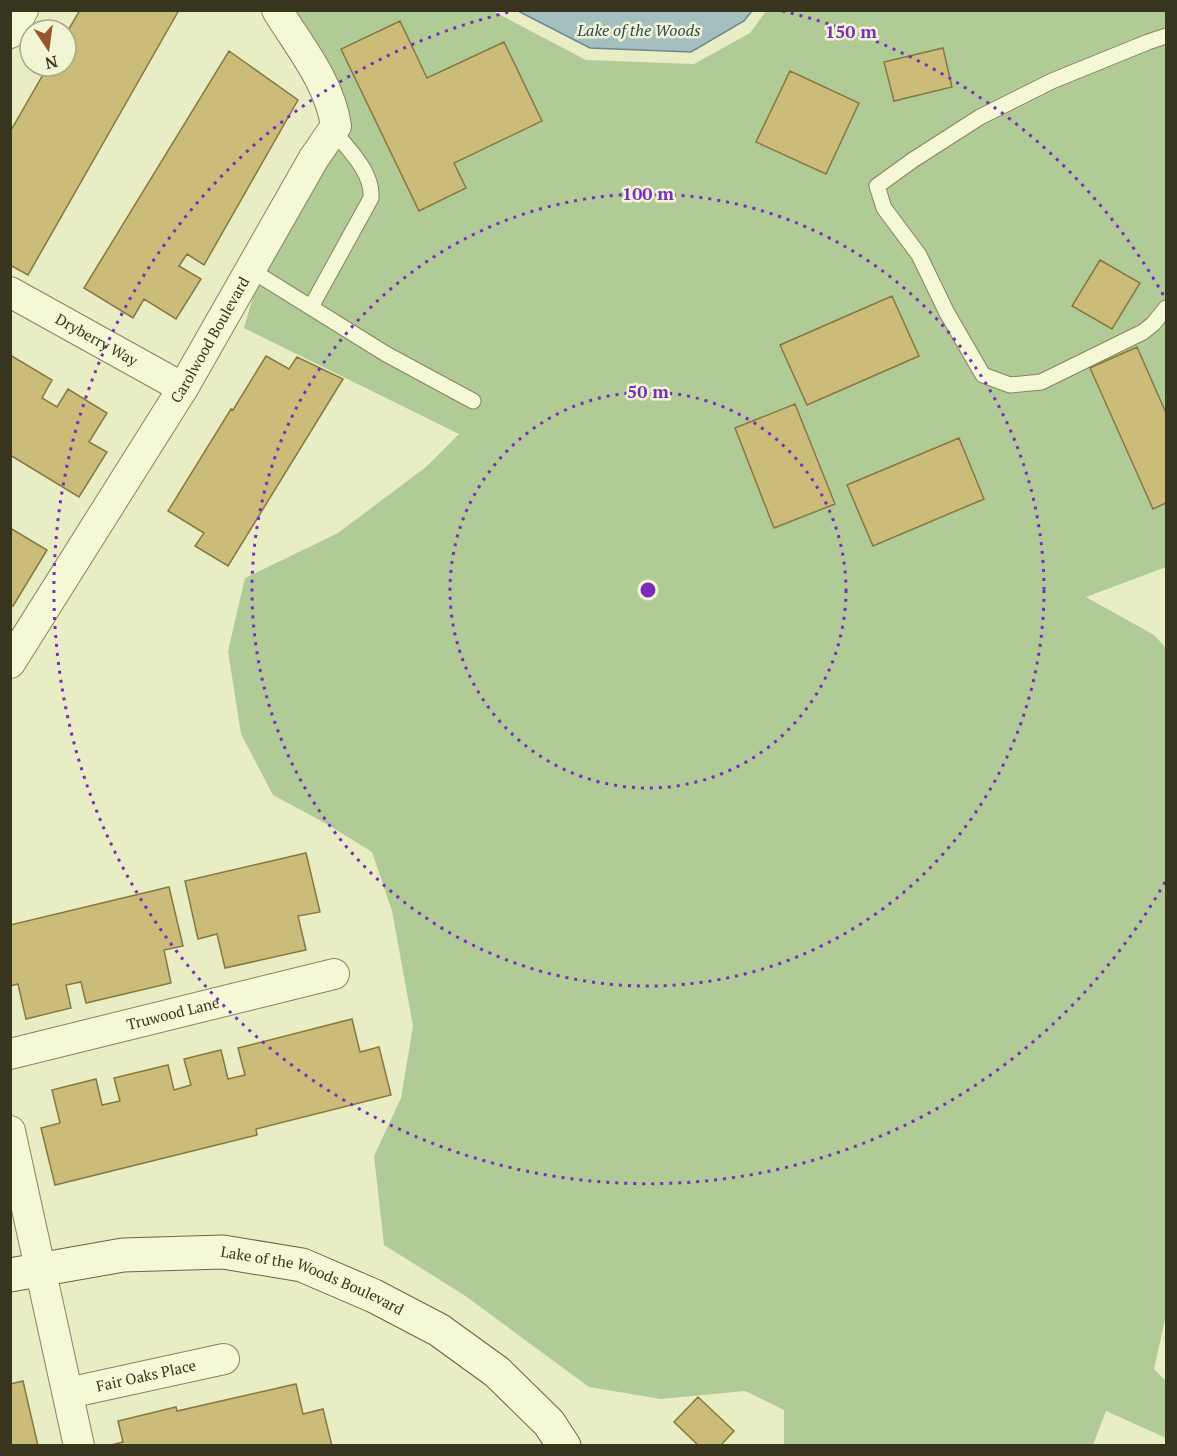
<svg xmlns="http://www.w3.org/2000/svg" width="1177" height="1456" font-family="'PT Serif',serif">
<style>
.green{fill:#b1cb97}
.water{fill:#a5bec0;stroke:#6c898e;stroke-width:1.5}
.building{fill:#cbbc7a;stroke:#867840;stroke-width:1.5}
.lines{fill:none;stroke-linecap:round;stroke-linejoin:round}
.lane-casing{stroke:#88845a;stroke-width:17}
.street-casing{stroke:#88845a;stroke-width:32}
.secondary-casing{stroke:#69653d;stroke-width:35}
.lane{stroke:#f5f8d6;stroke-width:15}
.street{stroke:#f5f8d6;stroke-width:30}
.secondary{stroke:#f5f8d6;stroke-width:33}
.ring{fill:none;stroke:#7b2cbf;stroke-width:3;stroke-dasharray:3 6}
.labels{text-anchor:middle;stroke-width:5;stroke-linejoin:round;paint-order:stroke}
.street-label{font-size:15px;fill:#38351e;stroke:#f1f5d3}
.water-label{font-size:16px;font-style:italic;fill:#2d4957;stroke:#f1f5d3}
.centre{fill:#7b2cbf;stroke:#f1f5d3;stroke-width:3}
.ring-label{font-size:18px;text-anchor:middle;font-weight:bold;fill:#7b2cbf;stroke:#f1f5d3;stroke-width:5;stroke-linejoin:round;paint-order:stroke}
</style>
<rect width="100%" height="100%" fill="#e9edc3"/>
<path class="green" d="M293,11H493L586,60L694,64L750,33L766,11H1166V567L1086,597L1154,635L1166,648V1315L1154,1369L1166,1381V1438L1106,1411L1093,1445H784V1410L745,1391L661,1399L589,1387L464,1295L384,1245L374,1156L401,1098L413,1026L392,911L372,852L325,823L273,795L241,734L228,651L245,578L338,533L426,467L459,434L244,328L255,290L325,168L347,135Z"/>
<path class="water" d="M518,11H752L744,21L691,52L590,48Z"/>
<path class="building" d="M80,10H179L28,275L10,265V132L48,66H66V34Z
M400,21L427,78L504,42L542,121L454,163L466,188L419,211L341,49Z
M943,48L952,87L894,101L884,62Z
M229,51L298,100L204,265L187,254L179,266L201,279L176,319L144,299L133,318L84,288Z
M790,71L859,103L826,174L756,142Z
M1100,260L1140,283L1112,329L1072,306Z
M892,296L919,356L807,405L780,345Z
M1137,347L1166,413V503L1153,509L1090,368Z
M10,355L52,380L42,398L57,407L68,389L107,413L89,442L107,452L79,497L10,455Z
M266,356L289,369L297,357L343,379L228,566L195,546L204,533L168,511L231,409L233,410Z
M795,404L835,504L774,528L735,428Z
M959,438L984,499L873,546L847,485Z
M10,528L47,550L13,606L10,605Z
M306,853L320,912L298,916L306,950L225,968L217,934L198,939L185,881Z
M169,887L183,946L164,950L171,983L86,1003L81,982L66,985L71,1008L26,1019L18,984L10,986V925Z
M352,1019L360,1052L379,1047L391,1095L256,1129L257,1135L55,1185L41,1128L60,1123L52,1090L96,1079L102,1105L120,1101L114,1078L168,1065L174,1090L191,1085L184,1059L221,1050L228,1079L245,1075L238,1048Z
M23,1381L38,1446H10V1384Z
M296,1384L303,1414L323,1409L332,1446H107L123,1442L118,1421L176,1407L177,1411Z
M698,1397L734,1431L720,1446H699L674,1422Z"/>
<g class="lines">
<defs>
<path id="lane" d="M1166,36L1148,42L1052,81L980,117L913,160L877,186L884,208L919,255L947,313L983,375L1010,385L1041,382L1143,332L1153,324L1166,308
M251,270L386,354L473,401
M311,307L371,198C373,172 348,149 333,130"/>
<g id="street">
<path d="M10,33L23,10"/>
<path id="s1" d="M10,292L183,388"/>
<path id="s2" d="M10,663L183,388L314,158L336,126C330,83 299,46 277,10"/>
<path id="s3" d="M10,1054L334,974"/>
<path d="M10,1131L79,1446"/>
<path id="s4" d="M68,1393L224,1359"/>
</g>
<g id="secondary">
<path id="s5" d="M10,1275L123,1255L223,1252L302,1265L374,1296L439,1330L497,1372L549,1423L564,1446"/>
</g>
</defs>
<use href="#lane" class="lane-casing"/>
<use href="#street" class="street-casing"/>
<use href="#secondary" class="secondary-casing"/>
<use href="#lane" class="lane"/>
<use href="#street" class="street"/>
<use href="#secondary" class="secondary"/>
</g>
<g class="ring">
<circle cx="648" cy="590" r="198"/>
<circle cx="648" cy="590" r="396"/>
<path d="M1165 882A594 594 0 1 1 514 11M782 11A594 594 0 0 1 1165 298"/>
</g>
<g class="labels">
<g class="street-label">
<text dy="5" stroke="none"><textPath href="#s1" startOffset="99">Dryberry Way</textPath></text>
<text dy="5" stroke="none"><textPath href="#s2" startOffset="380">Carolwood Boulevard</textPath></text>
<text dy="5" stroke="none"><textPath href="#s3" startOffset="168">Truwood Lane</textPath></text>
<text dy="5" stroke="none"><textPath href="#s5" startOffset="309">Lake of the Woods Boulevard</textPath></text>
<text dy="5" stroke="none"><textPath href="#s4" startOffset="80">Fair Oaks Place</textPath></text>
</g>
<g class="water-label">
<text x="639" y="36">Lake of the Woods</text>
</g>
</g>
<circle cx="648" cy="590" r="9" class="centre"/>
<g class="ring-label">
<text x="851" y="38">150 m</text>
<text x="648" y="200">100 m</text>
<text x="648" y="398">50 m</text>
</g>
<rect width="1177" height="1456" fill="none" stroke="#38351e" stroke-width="24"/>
<g transform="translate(48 48) rotate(167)"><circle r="28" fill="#f1f5d3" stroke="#a7a88b" stroke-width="1.5"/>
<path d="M0-4.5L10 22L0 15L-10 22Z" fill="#96552b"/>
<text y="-9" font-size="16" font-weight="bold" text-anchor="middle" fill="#38351e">N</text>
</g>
</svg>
